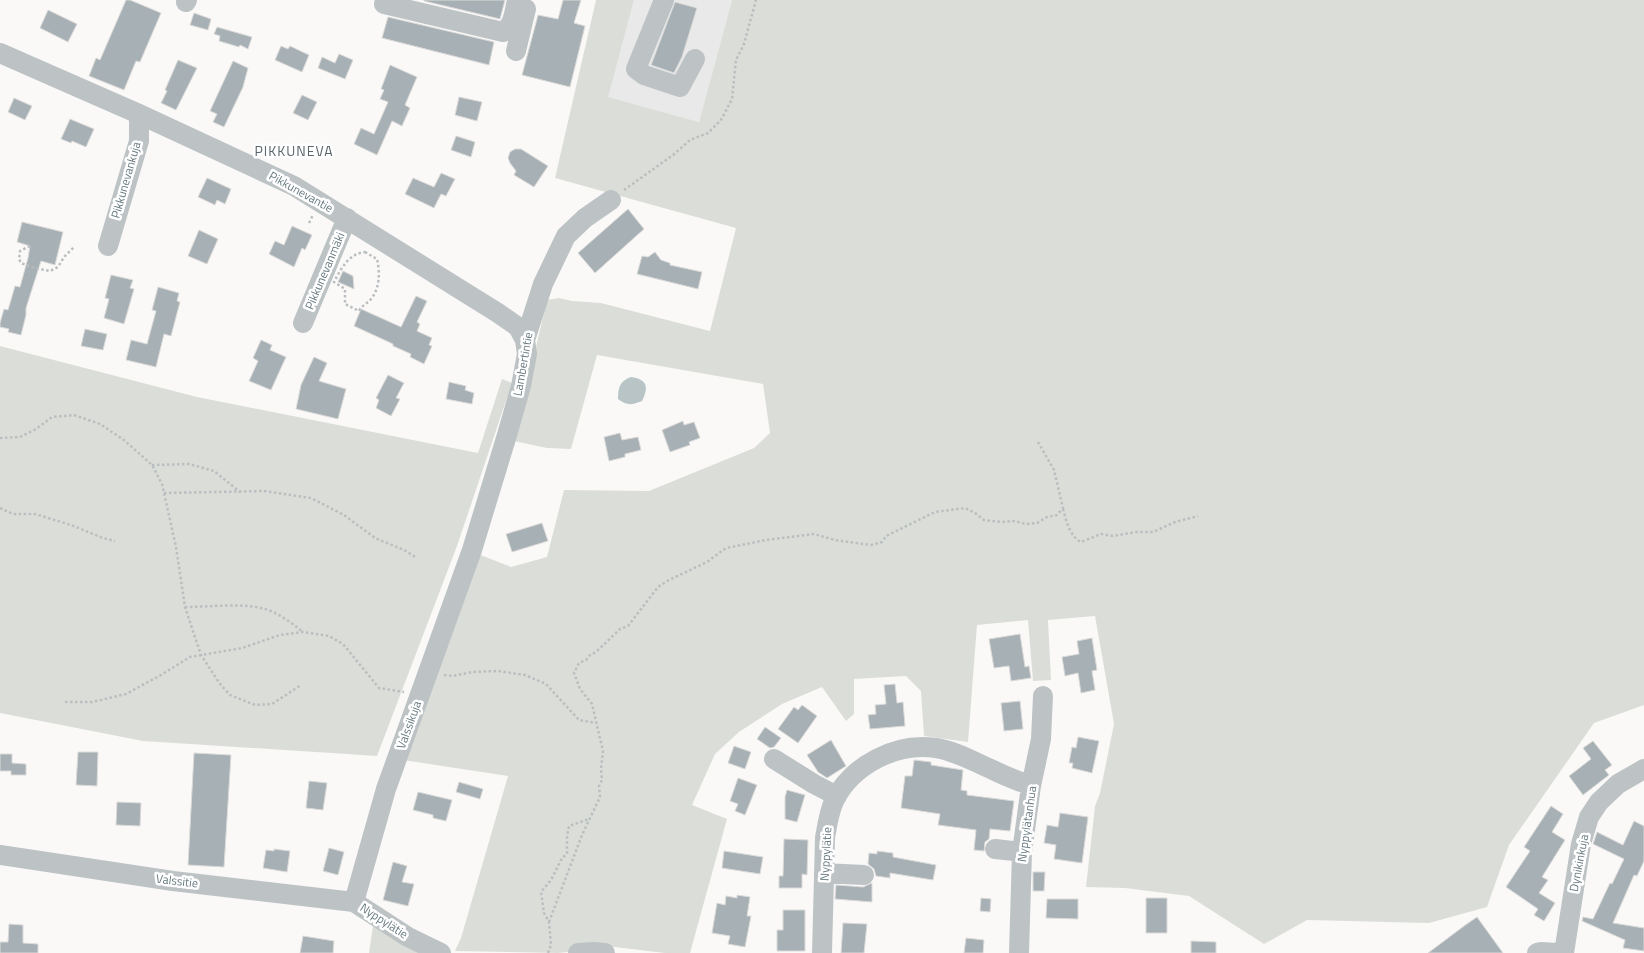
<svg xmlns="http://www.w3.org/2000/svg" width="1644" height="953" font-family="'Titillium Web',sans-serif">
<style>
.built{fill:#e8e9e8}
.green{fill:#dbded8}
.water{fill:#b8c4c6}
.building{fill:#a7b0b4;stroke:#dcdbda}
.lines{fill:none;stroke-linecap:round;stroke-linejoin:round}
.path{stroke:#babec0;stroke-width:2.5;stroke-dasharray:2.5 2.5;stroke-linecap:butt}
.minor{stroke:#bdc3c5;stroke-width:20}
.labels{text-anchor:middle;stroke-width:5;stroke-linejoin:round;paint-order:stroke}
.street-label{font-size:12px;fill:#67797f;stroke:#fff}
.neighbourhood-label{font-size:14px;letter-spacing:1px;fill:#59666b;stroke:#fff}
</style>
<rect width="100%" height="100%" fill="#faf9f8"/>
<path class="built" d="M634,0H732L699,122L607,97Z"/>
<path class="green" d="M596,0H634L608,97L699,122L732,0H1644V705L1594,723L1509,845L1487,907L1429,923L1307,920L1264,944L1189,896L1125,888L1086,887L1095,806L1100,793L1114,724L1095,616L1048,620L1051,680L1033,681L1028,620L977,625L968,742L924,736L921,691L906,676L854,679V714L846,721L822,687L782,704L739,732L715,754L692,805L727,819L690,953H665L589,944L568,952L558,953L455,951L461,938L508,776L403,760L478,554L511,567L547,557L564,490L649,491L754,448L770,433L763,384L597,355L571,449L547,448L514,441L547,300L559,298L572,301L601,303L710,331L736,228L555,178Z
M0,346L197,397L478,453L502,379L512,383L457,546L377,756L143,741L0,713Z
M373,926L428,953H369Z"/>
<path class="water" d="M631,377C647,379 649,387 642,401C632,405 627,406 618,399C618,387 620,381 631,377Z"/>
<path class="building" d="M126,0H130L161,13L140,62L136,61L124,90L89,76L96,58L100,60Z
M424,0H505L500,19L424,1Z
M563,0H581L574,23L585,26L570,87L522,75L538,15L558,19Z
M675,2L697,8L682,57L674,73L651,65Z
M48,10L77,24L68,42L40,28Z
M194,13L211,19L208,30L190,25Z
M388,17L494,42L489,65L382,38Z
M217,27L252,37L248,49L240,45L239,47L219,41L220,36L214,34Z
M281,46L288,49L290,46L309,55L302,72L275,60Z
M339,54L353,60L345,79L318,68L322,57L335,63Z
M178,60L197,68L176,110L161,103L167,91L165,90Z
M233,61L248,68L243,87L224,127L213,122L217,114L210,111Z
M390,65L417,77L405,105L410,108L402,126L392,121L377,155L354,144L361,128L374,134L388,102L380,99L384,90L381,89Z
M302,95L317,102L308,120L293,113Z
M459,97L482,102L477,121L455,115Z
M14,98L32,106L25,120L8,112Z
M70,119L94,129L86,147L72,141L71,143L61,139Z
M456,136L475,142L471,157L451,150Z
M515,149H521L548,166L534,187L514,175L516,171L510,163L508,158L510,152Z
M441,173L455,179L446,196L441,194L434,208L405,194L413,178L434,187Z
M207,178L231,189L225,204L217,200L215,205L198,197Z
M628,209L644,229L595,273L578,253Z
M22,222L63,232L55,265L41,261L26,308V315L21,335L8,332L9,329L0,327V323L4,309L8,310L15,286L20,287L28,258L30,246L17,242Z
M292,226L312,235L305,250L302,248L294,267L269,254L275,241L284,245Z
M199,230L218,239L207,264L188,256Z
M655,252L661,260L670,263V265L702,272L698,289L637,274L642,256L648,257Z
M343,271L353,276L354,289L338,282Z
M111,275L133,280L130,288L134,289L124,324L104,318L109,299L105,298Z
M158,287L179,293L177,301L180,302L171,336L164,334L156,367L126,360L131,340L147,344L156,311L152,310Z
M416,296L427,301L417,322L420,324L417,331L432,338L429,345L432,346L424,364L410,357L411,354L393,346V344L354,326L361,309L401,327Z
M85,329L107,334L103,350L81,346Z
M261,340L272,345L270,350L286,357L271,390L249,381L258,361L253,358Z
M314,357L327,363L319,381L346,389L338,419L296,409L301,385Z
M388,375L404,383L396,398L400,399L391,416L376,408L379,400L376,398Z
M449,382L466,386L465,390L474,393L472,404L446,399Z
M683,421L684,425L694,422L700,438L689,442L690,445L670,452L662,430Z
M620,433L622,440L638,437L641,450L625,454V457L609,461L604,437Z
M542,523L548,541L512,552L506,534Z
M1020,634L1025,667L1029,666L1031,678L1011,681L1009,666L994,668L989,639Z
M1092,638L1097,670L1092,671L1095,690L1081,693L1078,673L1065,676L1062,657L1079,654L1077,641Z
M895,684L897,703L903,702L905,726L870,729L868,715L876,714L875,705L886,704L884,685Z
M1020,701L1023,729L1004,731L1001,703Z
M802,705L817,716L798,743L778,729L794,707L798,710Z
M765,727L781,738L774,747L770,748L757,739Z
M1078,737L1099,741L1092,773L1072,768L1073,763H1069L1072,747L1076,748Z
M831,740L846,766L827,778L818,772L807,755Z
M1593,741L1612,765L1605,770L1609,775L1583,795L1569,776L1591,759L1583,748Z
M734,746L751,752L745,769L728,763Z
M78,752H98L97,786L76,785Z
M194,753L231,755L224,867L188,865Z
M0,754H12V763L26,764V775H11V771H0Z
M914,760L931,762V765L963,770L961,790L967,791V795L1014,801L1010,831L990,829L989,839L985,842L984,851L974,850L976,830L938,825L940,814L901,808L905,776H912Z
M738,778L757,785L745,815L735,811L738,804L730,801Z
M309,781L327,783L323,810L306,808Z
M459,782L483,789L480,799L456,792Z
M787,790L805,795L797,822L785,819V797Z
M418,792L452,800L446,821L433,818V815L413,810Z
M117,802L141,803L140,826L116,825Z
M1551,806L1563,814L1552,832L1565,840L1542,877L1548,880L1539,893L1555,903L1544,921L1534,915L1538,909L1506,887L1530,851L1524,847Z
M1060,813L1088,817L1082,863L1054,859L1056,845L1044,843L1047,825L1058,827Z
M1634,821L1644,826V861L1637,876L1634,875L1613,923L1644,928V951L1623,948L1625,940L1582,921L1583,917L1593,919L1610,883L1612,884L1624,859L1593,844L1597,832L1623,845Z
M784,839L808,840L807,875L802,874V888H779V876H783Z
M329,848L344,852L338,875L323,871Z
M274,849L290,851L287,872L263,868L266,850L274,851Z
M724,851L763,857L760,874L722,868Z
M877,851L893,853V857L936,865L933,880L890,873V878L876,876L874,869L868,864L869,853L877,854Z
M393,862L407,866L402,882L414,884L408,906L383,900Z
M1033,872H1045L1044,891H1033Z
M872,883V902L835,899L836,885L863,887Z
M737,895L750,897L747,916H751L745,947L728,944L730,936L712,933L717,903L725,905L726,896L737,898Z
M981,898L991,899L990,912L980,911Z
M1146,898H1167V933H1146Z
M1047,899H1078V919L1046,918Z
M783,910H805V951H777V930H783Z
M1477,917L1503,953H1428L1464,926Z
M843,923L867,924L864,953H841Z
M9,924L23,925V943L38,944V953H0V942H8Z
M303,936L334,941L333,953H300Z
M966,938L984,940L983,953H964Z
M1191,941L1216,942V953H1191Z"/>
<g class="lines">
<path class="path" d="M624,190L673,155L690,140L708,133L721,120L732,99L736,60L744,44L756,0
M309,223L313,215
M30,246L20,251L19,259L21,263L34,268L50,271L58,267L64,257L74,247
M365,252L377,259C380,272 380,288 371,299C367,304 362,305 359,311L345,304V289L334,282C341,269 348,254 365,252Z
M0,438L20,437L36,429L52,417L74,415L100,424L124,440L152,465L162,484L176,547L185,607L201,655L220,684L230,695L255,705L272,704L301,685
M152,465L189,464L214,471L240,492
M164,493L264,491L311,498L344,515L375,538L404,550L417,558
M0,508L13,514H35L71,525L103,538L115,541
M1063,509C1066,520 1070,537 1081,542L1101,534L1113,536L1136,532H1153L1175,522L1198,516
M185,607C207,607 241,603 261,608C276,611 290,622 302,631
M444,675L453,676L472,672L498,671L525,675L546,684L579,720L596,723
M65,702H92L126,694L161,675L190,657L242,648L280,635L303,632L329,636L343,644L379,688L404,692
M549,922L582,835L600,797L599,786L602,780L601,769L603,751L592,704L580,689L574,673L579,663L586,660L590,655L596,652L620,629L628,626L658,587L669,580L707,562L726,548L766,540L814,534L835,540L871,545L882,542L886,536L935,512L965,508L975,513L984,520L1002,522L1014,521L1026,524L1037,523L1047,517L1057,515L1063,508L1054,470L1038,442
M548,953L551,945L549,922L544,913L541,892L551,880L562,858L567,854V836L569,826L589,819"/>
<path class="minor" d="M664,0L636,69L644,75L680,87L695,59
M186,2L187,0
M384,4L503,32C514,25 514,12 517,0
M516,51L526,9
M0,53L139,114L294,186L498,313L518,327L525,340
M108,246L139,141V114
M303,323L347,218
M774,759L814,784L837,796
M995,849L1022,852
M0,855L173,881L354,902L408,937L441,953
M824,873L864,875
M354,902L386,789L472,550L507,435L521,386L527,354L525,340L543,284L566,236L585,218L611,200
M578,953L593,952L605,953
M822,953L825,838C827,826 829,812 834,801C852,765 896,742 936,748C956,751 974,762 993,770C1005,776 1018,781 1031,786
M1019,953L1022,852L1031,786L1041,739L1043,696
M1537,953L1541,952L1558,953
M1564,953L1581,844L1589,817L1599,802L1618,784L1644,769"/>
</g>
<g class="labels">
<g class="street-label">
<text transform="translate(126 180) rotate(-74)" y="4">Pikkunevankuja</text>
<text transform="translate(301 192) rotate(29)" y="4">Pikkunevantie</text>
<text transform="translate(325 271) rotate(-67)" y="4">Pikkunevanmäki</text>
<text transform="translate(523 364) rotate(-80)" y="4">Lambertintie</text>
<text transform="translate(409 725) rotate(-70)" y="4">Valssikuja</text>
<text transform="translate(1027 824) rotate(-82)" y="4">Nyppylätanhua</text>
<text transform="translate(826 854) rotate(-87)" y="4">Nyppylätie</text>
<text transform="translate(1579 863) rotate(-79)" y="4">Dynikinkuja</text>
<text transform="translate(177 881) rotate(7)" y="4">Valssitie</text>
<text transform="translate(384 921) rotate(33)" y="4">Nyppylätie</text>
</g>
<g class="neighbourhood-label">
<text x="294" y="156">PIKKUNEVA</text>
</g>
</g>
</svg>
